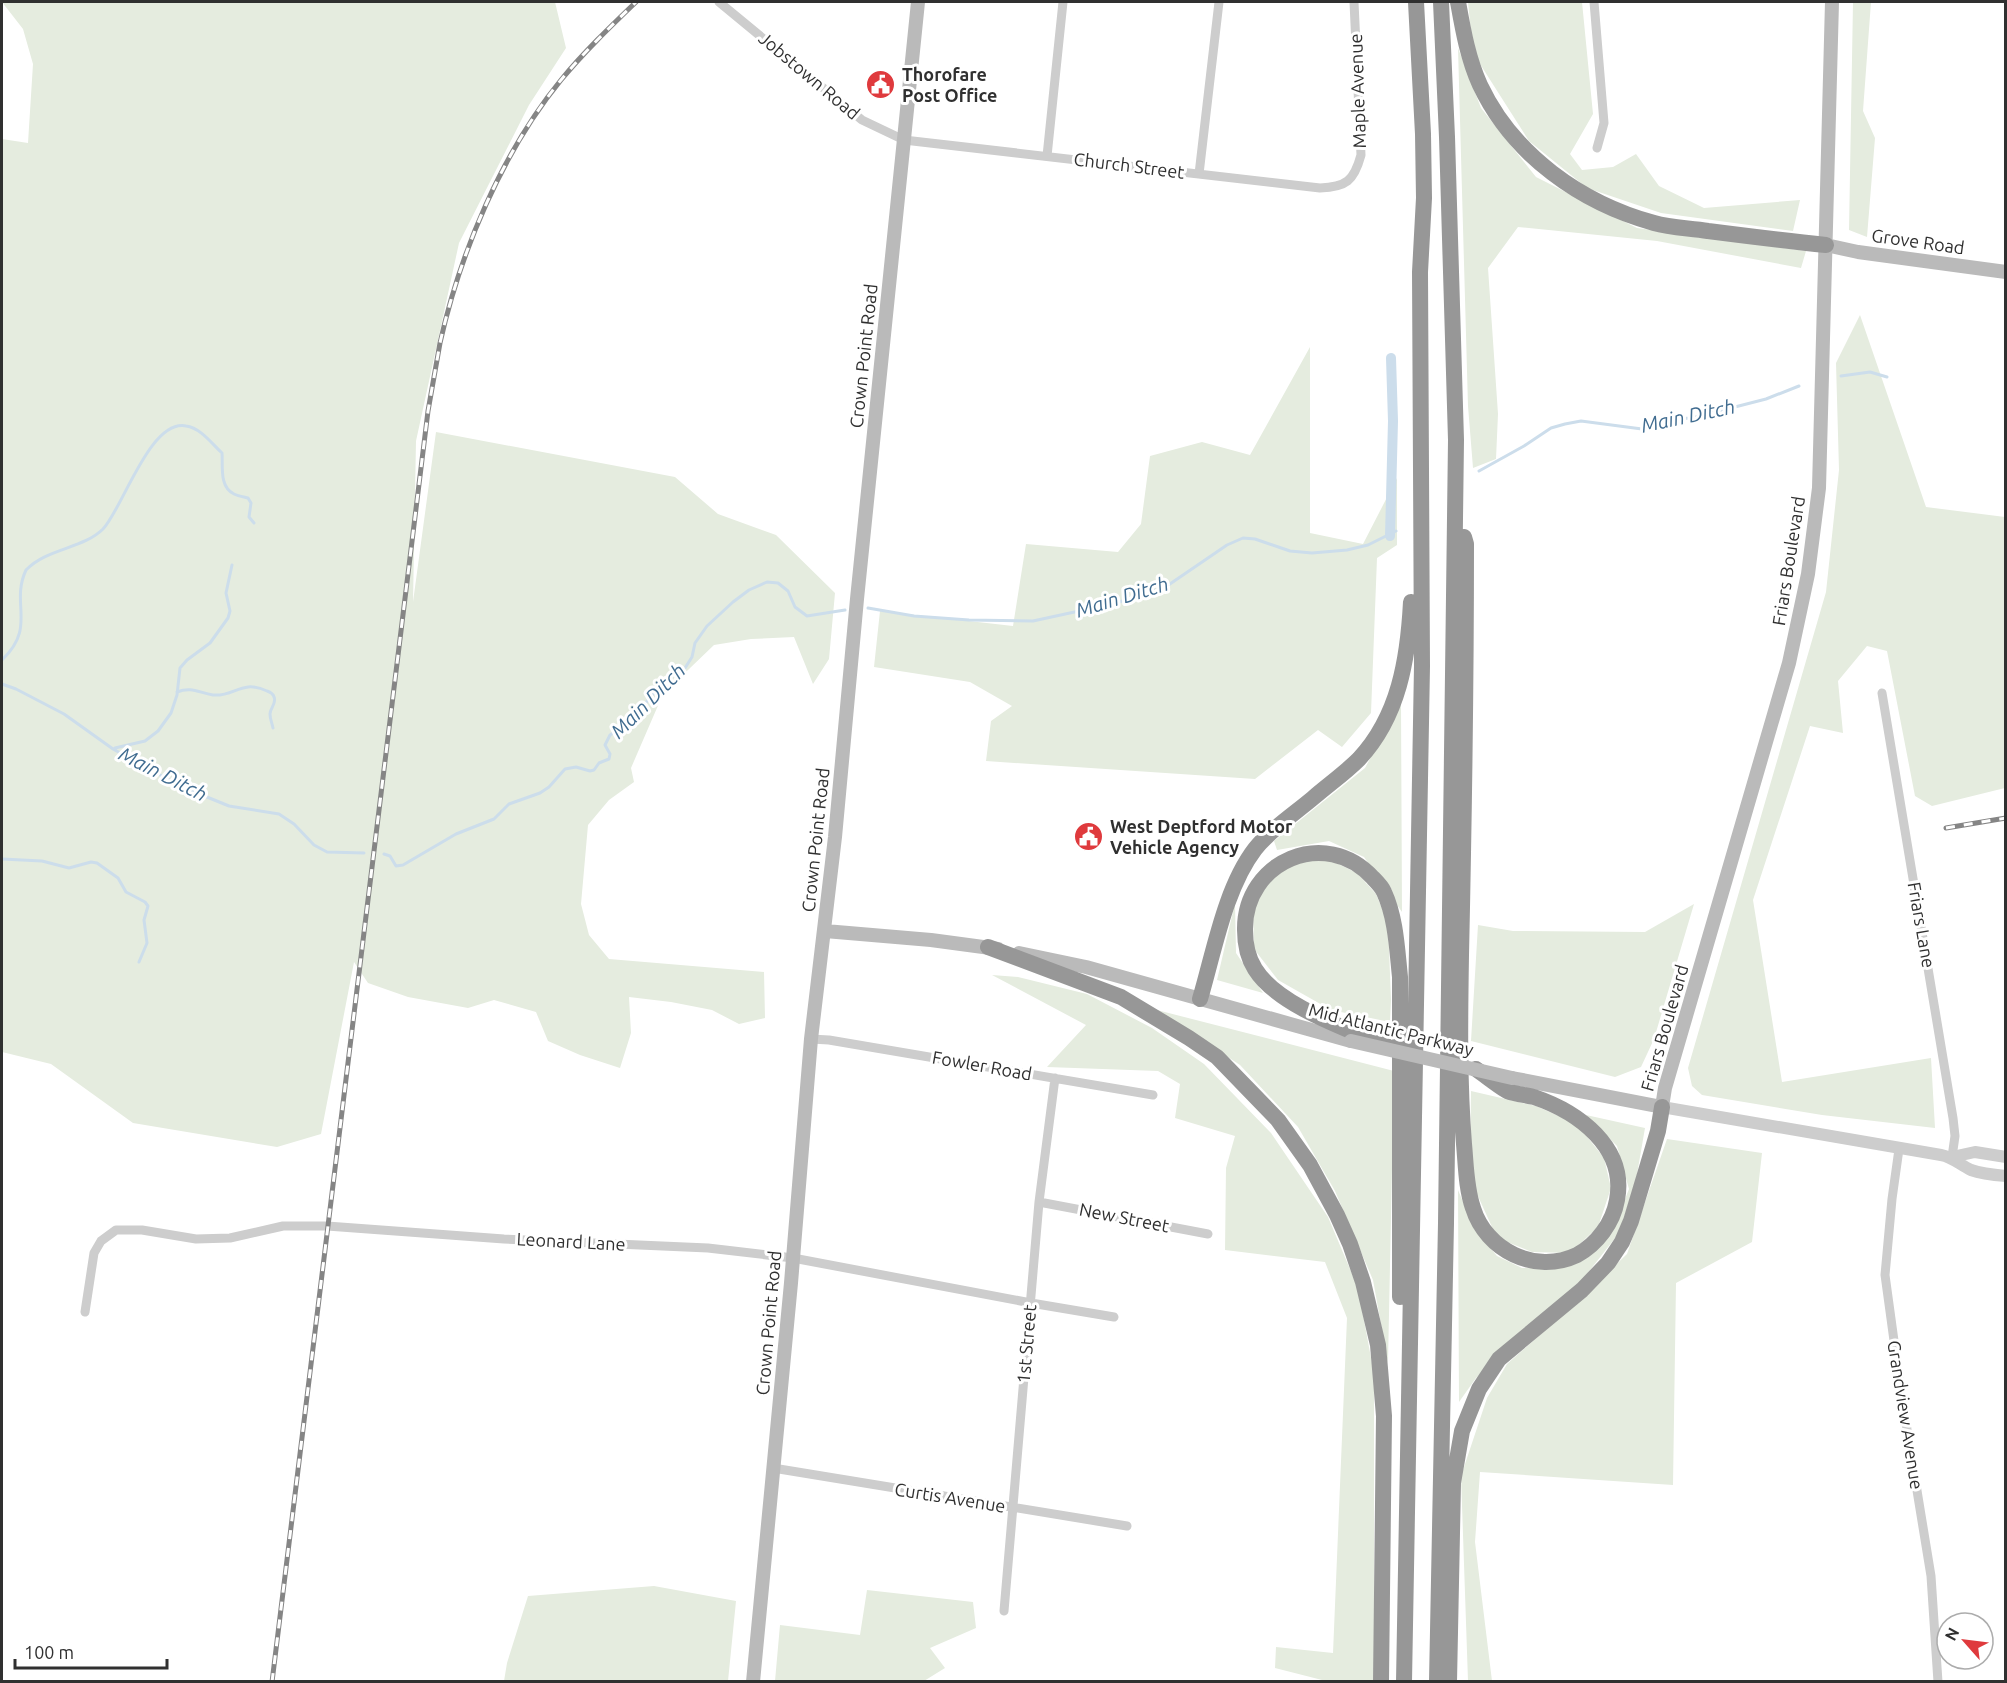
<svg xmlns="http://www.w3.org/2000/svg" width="2007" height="1683" font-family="Ubuntu,sans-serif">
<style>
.green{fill:#e5ecdf}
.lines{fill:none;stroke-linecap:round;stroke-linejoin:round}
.stream{stroke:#ccddeb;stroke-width:3}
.canal{stroke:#ccddeb;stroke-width:10}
.minor{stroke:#cdcdcd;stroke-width:9}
.tertiary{stroke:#cdcdcd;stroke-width:12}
.secondary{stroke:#bababa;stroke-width:14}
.motorway{stroke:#979797;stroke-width:16}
.rail-casing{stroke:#858585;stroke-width:5}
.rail{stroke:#fff;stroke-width:3;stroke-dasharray:9;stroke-linecap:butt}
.secondary-bridge{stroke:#bababa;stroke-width:14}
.labels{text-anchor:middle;stroke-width:6;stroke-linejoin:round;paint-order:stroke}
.poi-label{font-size:18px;font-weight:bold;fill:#303030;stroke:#fff;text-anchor:start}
.street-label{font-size:18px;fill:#303030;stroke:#fff}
.water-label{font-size:20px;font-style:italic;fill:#406c90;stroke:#fff}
</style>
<rect width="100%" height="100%" fill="#fff"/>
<path class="green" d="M2,2H555L566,48L529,105L459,243L416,441L413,602L436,432L675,477L718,514L776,535L835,593L829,659L813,684L794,637L751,639L714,645L663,694L631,768L634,782L609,800L588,825L581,904L589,935L609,959L764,972L765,1018L739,1024L712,1010L671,1002L629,997L631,1033L620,1068L580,1055L548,1041L536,1012L494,1000L468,1008L408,997L368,983L354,962L321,1134L277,1147L133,1123L51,1064L2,1052V139L28,143L33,64L23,29Z
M1468,2H1582L1593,114L1570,154L1582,170L1613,167L1636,154L1659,186L1704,208L1800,200L1793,231L1661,213L1587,188L1529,141L1473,53Z
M1853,2H1871L1863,111L1875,138L1867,237L1849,230Z
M1458,48L1481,108L1536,177L1637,228L1806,251L1801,268L1657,241L1518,227L1488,268L1498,414L1496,459L1473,468L1468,406Z
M1860,315L1926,507L2005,517V788L1932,806L1915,796L1887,651L1867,646L1838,681L1843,733L1810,726L1753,900L1782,1082L1931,1058L1935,1128L1822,1115L1702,1095L1692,1086L1688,1068L1826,592L1839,470L1836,363Z
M1310,347V533L1363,544L1397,478V545L1377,558L1371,713L1342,747L1318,730L1255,779L986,761L991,721L1012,706L970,682L874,667L880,611L1013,626L1026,544L1118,552L1141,524L1150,456L1202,442L1250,455Z
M1401,702L1402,912L1364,857L1329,841L1277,850L1274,841L1365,768Z
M1324,857L1357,873L1376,894L1388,923L1391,1000L1390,1022L1331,1010L1278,980L1254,949L1253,905L1270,881L1295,862Z
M1235,903L1236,953L1263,993L1217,980Z
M1694,904L1654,1039L1641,1067L1615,1077L1471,1041L1478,925L1513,931L1645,932Z
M992,975L1018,977L1087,994L1152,1028L1204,1064L1271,1133L1328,1217L1358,1288L1374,1374V1681H1326L1275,1668L1276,1647L1333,1653L1347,1318L1325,1262L1225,1250L1226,1168L1235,1136L1175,1118L1180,1084L1158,1071L1047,1067L1086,1025Z
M1157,1010L1394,1071L1388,1363L1373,1280L1335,1191L1298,1127L1240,1065Z
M1471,1091L1536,1106L1577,1124L1604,1158L1611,1188L1598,1227L1570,1253L1532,1252L1497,1238L1477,1194L1470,1168Z
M1586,1115L1645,1128L1636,1180L1619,1233L1583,1279L1476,1378L1459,1402L1458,1190L1475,1230L1497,1256L1522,1268H1554L1589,1257L1612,1232L1629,1189L1617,1146Z
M1667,1139L1762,1153L1752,1242L1676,1283L1673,1485L1480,1472L1475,1542L1492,1681H1468L1461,1476L1487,1398L1507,1364L1574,1305L1627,1254Z
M654,1586L736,1601L728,1681H504L507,1663L528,1596Z
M867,1590L973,1602L976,1628L930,1648L945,1668L924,1681H775L780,1625L860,1635Z"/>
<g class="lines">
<path class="stream" d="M1841,376L1870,372L1887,377
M1479,471L1524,446L1551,428L1565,424L1581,421L1642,429L1672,419L1692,418L1766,399L1799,386
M868,608L914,616L969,620L1033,621L1116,603L1164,588L1227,545L1243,538L1255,539L1290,551L1312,553L1347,550L1368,545L1396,531
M2,660C37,627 10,604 26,570C47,548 83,549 103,529C123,508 150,419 186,426C201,428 212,444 222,453C223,466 219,487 234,494C238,496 244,497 248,498L251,503L249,517L254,523
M2,684L16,689L64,714L113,749L180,786L229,806L279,814L294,824L314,845L327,852L364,853
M177,692C192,686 199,693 213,695C235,697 241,679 267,691C270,692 273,693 274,697C277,703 270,708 270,714C270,719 272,723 273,728
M115,748L145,741L158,731L171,713L177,695L180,668L187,660L210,643L228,618L230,611L226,593L232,565
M384,854L390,856L396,866L403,865L456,834L494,819L509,804L540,793L549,787L565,769L576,767L590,771L594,770L599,763L609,759L610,754L605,745L610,735L630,722L662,683L685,668L692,657L695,643L707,626L733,602L749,590L767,582L778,583L788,591L795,607L807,616L845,610
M2,859L42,861L69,868L91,862L97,863L118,878L126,892L145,902L148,906L144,920L147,943L139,962"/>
<path class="canal" d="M1390,536L1393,421L1391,358"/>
<path class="minor" d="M719,2L862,120L904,140L1320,188C1346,187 1354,181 1361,155L1354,2
M1594,2L1604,123L1597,148
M1047,156L1063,2
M1199,174L1219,2
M1882,693L1953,1118L1955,1136L1952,1157
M811,1039L829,1040L1153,1095
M1899,1149L1892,1199L1885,1275L1902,1399L1931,1576L1938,1682
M1039,1202L1208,1234
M85,1312L94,1253L101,1241L116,1230H142L196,1239L230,1238L283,1226H327L504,1239L708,1248L793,1258L1031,1303L1114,1317
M773,1468L1127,1526
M1004,1611L1039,1202L1055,1078"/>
<path class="tertiary" d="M1662,1107L1941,1155C1953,1157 1960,1165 1971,1170C1982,1174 1994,1175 2006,1176
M1952,1157L1975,1152L2006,1157"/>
<path class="secondary" d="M1826,245L1858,252L2006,272
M825,931L931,940L998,949
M1019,953L1086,967L1351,1041
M1512,1078L1662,1107L1665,1088L1789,663L1808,574L1819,488L1832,2
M753,1682L791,1283L811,1039L835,837L857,599L918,2"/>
<path class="motorway" d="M1458,2C1463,30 1468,59 1480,85C1513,155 1581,203 1654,223C1671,228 1690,228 1708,231C1747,236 1787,241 1826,245
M1464,537L1466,544C1466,681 1464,818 1461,955C1460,1018 1459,1081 1464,1144C1466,1165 1466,1188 1473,1208C1486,1250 1535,1275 1577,1255C1597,1244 1613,1223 1617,1200C1627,1147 1578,1112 1534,1097C1525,1095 1515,1094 1507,1091C1497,1085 1486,1076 1476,1069
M988,947L1121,997L1189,1038L1217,1057L1278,1120L1310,1165L1337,1215L1350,1244L1363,1282L1378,1345L1384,1416L1381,1682
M1200,999C1214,952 1225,888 1255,849C1271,829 1294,814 1313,798C1328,785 1345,773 1359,759C1399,716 1408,659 1411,602
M1387,1046C1348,1029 1278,1006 1255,969C1248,958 1245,943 1245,930C1244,861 1326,826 1373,878C1377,882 1382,887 1384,892C1396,918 1397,949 1400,977V1297
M1404,1682L1422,666L1420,272L1424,198L1423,134L1416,2
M1437,1682L1446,1223L1456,440L1447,137L1441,2
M1449,1682L1453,1483L1462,1431L1479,1389L1499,1359L1582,1290L1608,1263L1622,1242L1631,1221L1658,1131L1662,1107"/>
<defs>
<path id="rail" d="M1946,828L2006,818
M272,1682L428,411C432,388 436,366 440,343C460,253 502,152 561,80C584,52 610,27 636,2"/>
</defs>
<use href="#rail" class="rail-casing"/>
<use href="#rail" class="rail"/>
<path class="secondary-bridge" d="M1351,1041L1512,1078"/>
</g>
<defs>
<symbol id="civic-disc" viewBox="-11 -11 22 22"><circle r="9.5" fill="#df3a3d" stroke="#fff"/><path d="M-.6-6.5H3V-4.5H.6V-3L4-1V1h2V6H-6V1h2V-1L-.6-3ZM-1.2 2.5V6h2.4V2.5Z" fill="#fff"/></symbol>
</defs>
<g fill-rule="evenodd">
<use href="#civic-disc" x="864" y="68" width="33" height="33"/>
<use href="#civic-disc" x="1072" y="820" width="33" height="33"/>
</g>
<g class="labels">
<g class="poi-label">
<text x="902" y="81">Thorofare<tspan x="902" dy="21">Post Office</tspan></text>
<text x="1110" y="833">West Deptford Motor<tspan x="1110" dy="21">Vehicle Agency</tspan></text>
</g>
<g class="street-label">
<text transform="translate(809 76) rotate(40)" y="6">Jobstown Road</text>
<text transform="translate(1358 91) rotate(-92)" y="6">Maple Avenue</text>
<text transform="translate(1129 166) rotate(7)" y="6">Church Street</text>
<text transform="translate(1918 242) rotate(8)" y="6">Grove Road</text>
<text transform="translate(864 356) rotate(-84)" y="6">Crown Point Road</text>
<text transform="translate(1789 561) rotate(-81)" y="6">Friars Boulevard</text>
<text transform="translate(816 840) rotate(-84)" y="6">Crown Point Road</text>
<text transform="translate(1921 925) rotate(80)" y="6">Friars Lane</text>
<text transform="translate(1665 1028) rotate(-74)" y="6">Friars Boulevard</text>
<text transform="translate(1391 1030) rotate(14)" y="6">Mid Atlantic Parkway</text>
<text transform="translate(982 1066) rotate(10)" y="6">Fowler Road</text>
<text transform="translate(1124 1218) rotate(11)" y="6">New Street</text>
<text transform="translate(571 1242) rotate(3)" y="6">Leonard Lane</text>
<text transform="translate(769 1323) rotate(-85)" y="6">Crown Point Road</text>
<text transform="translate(1027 1344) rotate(-85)" y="6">1st Street</text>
<text transform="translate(1905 1415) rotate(81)" y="6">Grandview Avenue</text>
<text transform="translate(950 1498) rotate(9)" y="6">Curtis Avenue</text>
</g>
<g class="water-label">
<text transform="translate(1688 416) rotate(-12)" y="7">Main Ditch</text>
<text transform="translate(1122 597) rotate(-17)" y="7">Main Ditch</text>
<text transform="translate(648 701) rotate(-45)" y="7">Main Ditch</text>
<text transform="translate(163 774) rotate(27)" y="7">Main Ditch</text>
</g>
</g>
<rect width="2007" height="1683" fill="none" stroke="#303030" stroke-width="6"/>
<g transform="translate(1965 1641) rotate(298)"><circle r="28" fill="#ffffff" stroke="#acacac" stroke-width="1.5"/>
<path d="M0-4.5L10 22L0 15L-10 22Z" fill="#df3a3d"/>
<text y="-9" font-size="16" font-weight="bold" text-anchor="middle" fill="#303030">N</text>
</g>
<path d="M15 1659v9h152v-9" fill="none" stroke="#303030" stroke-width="3"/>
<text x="24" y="1659" font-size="18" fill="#303030" stroke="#ffffff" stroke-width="4.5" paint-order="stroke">100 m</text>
</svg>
